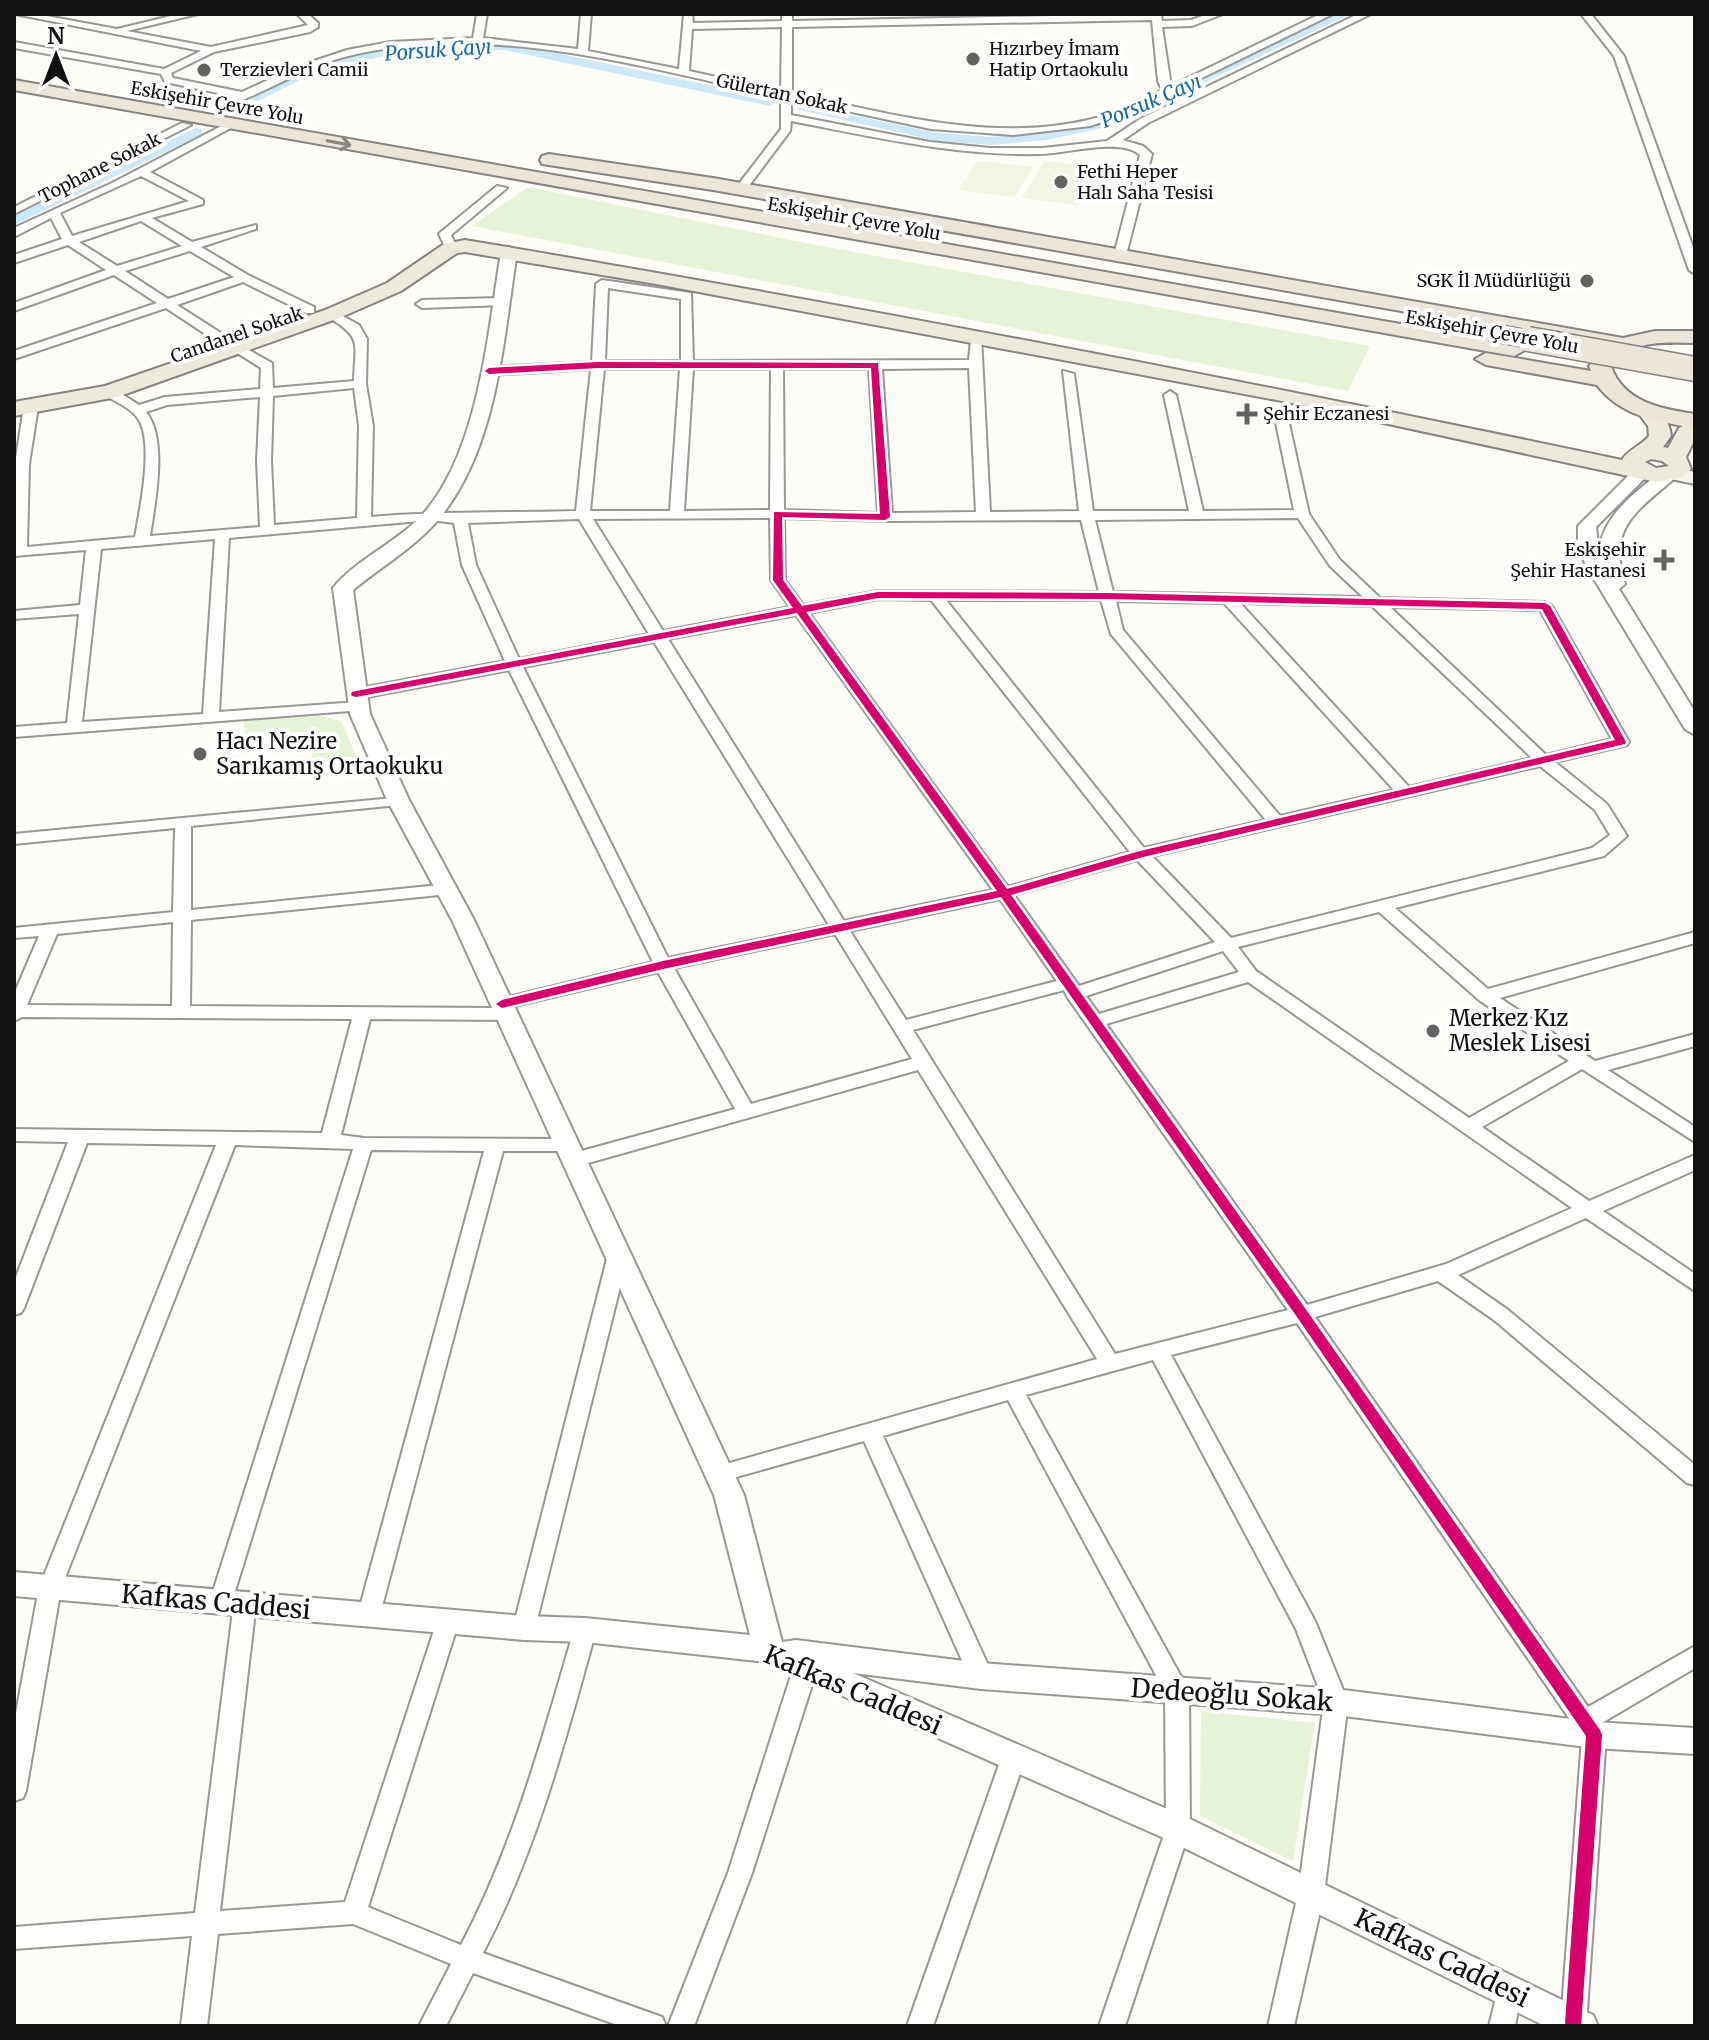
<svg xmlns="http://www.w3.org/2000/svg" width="1709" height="2040" font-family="Merriweather,serif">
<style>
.green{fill:#e7f3d7}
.pitch{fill:#f0f6e1}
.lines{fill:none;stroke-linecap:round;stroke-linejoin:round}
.canal{fill:#cde8f7;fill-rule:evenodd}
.minor-casing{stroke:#979795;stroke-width:4}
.tertiary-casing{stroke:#979795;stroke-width:4}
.secondary-casing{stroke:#8e8d8b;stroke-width:4}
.primary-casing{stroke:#858482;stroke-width:4}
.trunk-casing{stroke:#858482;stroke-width:4}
.minor{fill:#fffffe;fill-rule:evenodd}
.tertiary{fill:#fffffe;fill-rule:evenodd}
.secondary{fill:#f6f4eb;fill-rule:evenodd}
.primary{fill:#ede9dc;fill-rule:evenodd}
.trunk{fill:#ece5da;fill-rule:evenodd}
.trunk-bridge-far1-casing{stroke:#858482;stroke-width:20;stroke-linecap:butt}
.trunk-bridge-casing{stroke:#858482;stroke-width:27;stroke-linecap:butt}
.trunk-bridge-far1{stroke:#ece5da;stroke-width:18}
.trunk-bridge{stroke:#ece5da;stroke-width:24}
.cycleway-casing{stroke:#fff;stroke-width:5}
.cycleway{fill:#d6006c;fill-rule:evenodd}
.oneway{stroke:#898680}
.poi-dot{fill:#646362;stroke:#fff;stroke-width:3}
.labels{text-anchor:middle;stroke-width:8;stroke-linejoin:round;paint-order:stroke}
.far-poi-label{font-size:18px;fill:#111;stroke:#fff;text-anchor:start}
.far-street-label{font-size:18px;fill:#111;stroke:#fff}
.far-water-label{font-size:20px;font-style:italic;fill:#1768a6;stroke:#fff}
.poi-label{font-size:22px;fill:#111;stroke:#fff;text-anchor:start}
.near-street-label{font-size:26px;fill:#111;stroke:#fff}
</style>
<rect width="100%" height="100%" fill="#fdfcf7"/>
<path class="green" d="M528,187L816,245L1370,346L1348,391L472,226Z
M321,716L341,721L363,772L288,779V763L312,761V733L245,735L244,721Z
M1201,1711L1315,1723L1293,1861L1200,1816Z"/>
<path class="pitch" d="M978,161L1033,167L1014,197L958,190Z
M1044,161L1100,167L1079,205L1022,198Z"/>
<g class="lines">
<path class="canal" d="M1335,14H1351L1111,126L1047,140L991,145L937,141L796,109L803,105L937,133L991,137L1047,132L1102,120Z
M447,41L504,42L770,98L776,102L770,106L504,50L447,49L398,53L318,71L258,101L247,98L310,65L358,52Z
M196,128L201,129V135L14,225V216Z"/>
<defs>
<path id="minor" d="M15,14H36L117,29L179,14H198L127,31L211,47L308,25L297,14H308L318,23V27L310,32L214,52L171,73L173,78L242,92L296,67L347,50L390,42L473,38L477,14H487L483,38L578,49L581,14H591L588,51L679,69L684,14H692L693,23L782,21V14H792V21L1151,14H1161L1162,21L1191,20L1208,14H1223L1192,26L1162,27L1171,86L1320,14H1333L1134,111L1090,126L1013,135L931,129L791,99V115L930,142L990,148H1043L1107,141L1140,119L1358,14H1371L1148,123L1123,140L1143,146L1152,154L1126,255L1120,259L1114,255L1140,155C1120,137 1066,154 1039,154C955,156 874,137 791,121L790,131L745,191L741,192L735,189L781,129V97C640,67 491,21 348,56C304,67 266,93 224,107L220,106V102L232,96L165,82L161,74L14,48V42L164,69L201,51ZM1152,20L1158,81L1162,90C1138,101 1114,114 1088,120C989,143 888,113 792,93V27ZM782,27L781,91L689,71L692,29Z
M1581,14H1591L1624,56L1695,253V274L1689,270L1614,56Z
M229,122L238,124L150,172L203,200V204L152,218L192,242L256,225V229L201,247L248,275L314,307V313H306L243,282L177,305L227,337V343H219L166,308L14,359V351L157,303L114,275L14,311V303L106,270L68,245L14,263V255L62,239L51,218L14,237V228L112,183ZM141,176L189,201L72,236L60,213ZM141,221L182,246L117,266L79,242ZM190,251L234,277L168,299L125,271Z
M182,123L191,125L14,214V207Z
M497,186L507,188L451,235L457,248L447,251L439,234L441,232Z
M602,280L691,293L693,361L969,360L971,339L981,336L990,512L1079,511L1063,371L1074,374L1093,511H1189L1164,395L1170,391L1176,395L1203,511L1294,510L1274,413L1286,410L1309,514L1340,560L1380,598L1545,602L1552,606L1629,742L1627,745L1555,762L1607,804L1627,836L1604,856L1395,908L1488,989L1695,932V943L1500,998L1595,1061L1695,1034V1046L1608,1070L1695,1127V1142L1582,1069L1482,1127L1589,1201L1695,1155V1170L1603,1211L1695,1274V1291L1586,1218L1458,1275L1508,1310L1695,1465V1485L1687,1483L1494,1320L1438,1281L1315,1317L1588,1707L1695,1646V1668L1600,1724L1606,1735L1586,2026H1562L1561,2023L1582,1737L1297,1323L1171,1355L1315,1621L1348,1702L1324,1894L1294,2026H1268L1298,1894L1324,1702L1296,1629L1153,1360L1026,1395L1189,1691L1190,1829L1125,2026H1099L1166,1829L1165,1692L1008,1400L883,1436L993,1676L989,1683L981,1686L973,1683L969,1676L864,1441L719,1482L711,1480L708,1474L711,1468L719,1466L1097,1359L918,1070L574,1167L567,1165L564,1160L567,1155L735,1109L658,972L507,1008L516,1014L507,1020L370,1019L341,1135L364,1138L567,1139L577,1145L567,1151H503L380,1614L377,1621L369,1623L361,1621L358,1614L484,1151L371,1150L232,1601L229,1607L221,1610L213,1607L210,1601L353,1149L235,1145L61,1588L26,1791L23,1798L14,1801V1724L39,1588L216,1145L87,1143L24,1308L21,1313L14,1315V1282L68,1142L14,1141V1129L322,1133L352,1019L22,1017L14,1021V994L39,936L14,938V928L173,912L175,828L14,844V834L404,797L406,800L404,803L398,805L191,826V910L449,884L457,889L449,894L191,920L190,1006L496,1008L493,1004L496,1000L653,962L509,670L356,699L348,694L356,689L505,661L462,565L454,523L431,520L229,538L219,712L358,702L363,704L366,707L363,710L14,737V727L67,723L79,614L14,619V611L80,605L86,550L14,556L15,464L24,407L31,403L38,407L29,464L27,547L135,537C140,509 153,447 140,422C134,409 116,402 104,395V389H114L139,405L165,397L260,389L261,368L234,351L232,348L238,344L272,363L273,388L354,381C355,343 363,338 328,317V311L332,310L359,325L367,339L366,384L373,426L371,517C439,511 508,513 576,511L591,369L489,375L483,371L489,367L592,362L596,284ZM608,288L681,299V361H605ZM969,368L976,512L892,513L882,369ZM604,369H680L670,511H590ZM693,369H771L770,510L684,511ZM783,369H869L878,513L784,510ZM354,388L359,426L357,518L274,525L271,461L273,396ZM260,397L257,461L260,527L150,536C155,503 168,439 146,412L167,405ZM770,518L771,580L790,607L663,631L593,519ZM784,518L885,521L1081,520L1099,592L878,591L803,605L785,580ZM1298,518L1330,566L1363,597L1113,592L1095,520ZM579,519L649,634L519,659L476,565L468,523ZM215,539L203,714L82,722L101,549ZM878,599L931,600L1130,852L1008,887L809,613ZM946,600H1101L1111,634L1266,820L1144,848ZM1116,601L1224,603L1394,790L1280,816L1123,630ZM1240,603L1372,606L1532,758L1409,787ZM1390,607L1540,610L1612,739L1546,755ZM796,615L993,890L844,921L668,639ZM654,642L829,925L668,958L523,667ZM1540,766L1595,810L1610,835L1592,848L1231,938L1152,856ZM1137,860L1215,942L1079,986L1014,895ZM1000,899L1057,981L906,1020L850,931ZM1379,912L1479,1000L1569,1061L1469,1118L1256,971L1238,947ZM173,922L172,1006L27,1005L57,934ZM835,934L912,1059L751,1104L674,968ZM1223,951L1239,972L1099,1014L1086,996ZM1248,982L1572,1208L1446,1264L1307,1305L1106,1024ZM1064,990L1068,998L1288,1310L1115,1354L913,1030Z
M500,298L506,302L504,305L422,308L416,304L422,300Z
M618,1248L625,1250L628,1255L535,1628L532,1635L524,1637L516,1635L513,1628L608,1255L611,1250Z
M245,1594L253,1597L256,1603L220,1911L345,1902L437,1621L440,1614L448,1612L456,1614L459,1621L368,1907L461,1945C513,1847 543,1736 574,1630L577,1623L585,1621L593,1623L596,1630C566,1739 536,1852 483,1953L662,2017L666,2026H620L473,1973L446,2026H419L451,1964L353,1924L218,1934L207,2026H181L192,1936L14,1949V1927L195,1913L234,1603L237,1597Z
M806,1656L814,1659L818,1666L752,1873L694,2026H668L728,1873L794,1666L798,1659Z
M1013,1749L1021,1752L1025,1759L933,2026H907L1001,1759L1005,1752Z
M1509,1978L1518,1982L1522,1990L1515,2026H1489L1500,1982Z"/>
<path id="tertiary" d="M509,247L517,252C503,340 498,448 438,520C415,547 381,567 353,590L370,714L409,800L474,920L744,1495L782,1642L796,1640L981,1663L1336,1689L1594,1722L1695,1728V1754L1594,1748L1336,1715L981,1689L853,1673L1190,1819L1593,2015L1598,2026H1545L1166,1839L766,1662L585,1642L524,1640L14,1596V1572L524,1616L585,1618L750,1635L714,1495L452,920L387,800L350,714L333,588C355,560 398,542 423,514C479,451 488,332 501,252Z
M1643,466L1652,471L1596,527L1599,550C1604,514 1635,493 1662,471H1674L1677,475L1674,479C1635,512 1607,529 1625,584L1619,589L1695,712V735L1685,729L1586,566L1578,545V526L1637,467Z"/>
<path id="secondary" d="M1673,468L1695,472V484L1666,478L1663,474L1666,470Z"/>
<path id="primary" d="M465,240C852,305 1238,379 1622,460C1627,450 1641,446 1649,436L1648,426L1636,410L1647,403C1661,407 1670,423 1671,436L1663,447L1668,448L1679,428L1695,420V439L1686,457L1691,469L1683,477L1656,482L1282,401L656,284L465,252L457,253L401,291L339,318L117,397L14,416V402L105,386L325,310L387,283L444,244ZM1651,459L1662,461L1669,466L1656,468L1645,462Z"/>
<path id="trunk" d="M14,80L1514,344L1525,350L1514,356L14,90Z
M549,154L713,178L1623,338L1655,331H1695V343C1665,342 1631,340 1611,366C1623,402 1661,409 1695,414V428C1659,422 1620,416 1597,385L1486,365L1475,359L1486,353L1591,371L1589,366L1606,347L713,190L542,164L540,160L542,156Z"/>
</defs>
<use href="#minor" class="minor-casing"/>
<use href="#tertiary" class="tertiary-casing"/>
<use href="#secondary" class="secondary-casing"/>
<use href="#primary" class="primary-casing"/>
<use href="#trunk" class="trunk-casing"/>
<use href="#minor" class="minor"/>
<use href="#tertiary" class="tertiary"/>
<use href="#secondary" class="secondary"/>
<use href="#primary" class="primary"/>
<use href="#trunk" class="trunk"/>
<defs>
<path id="trunk-bridge-far1" d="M1490,332L1539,341"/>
<path id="trunk-bridge" d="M1528,339L1695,369"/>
</defs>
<use href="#trunk-bridge-far1" class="trunk-bridge-far1-casing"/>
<use href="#trunk-bridge" class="trunk-bridge-casing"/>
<use href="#trunk-bridge-far1" class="trunk-bridge-far1"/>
<use href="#trunk-bridge" class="trunk-bridge"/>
<defs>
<path id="cycleway" d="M598,362L878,363L890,517L885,520L782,517L783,580L802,606L878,592L1107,593L1545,603L1550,606L1626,742L1625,744L1143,857L1011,895L1307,1311L1600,1730L1602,1735L1581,2026H1567L1565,2023L1586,1736L1297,1317L1001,897L663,969L502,1008L496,1004L502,1000L663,961L997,891L797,613L356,697L352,696L351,694L352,692L356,691L793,608L773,580L774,512L880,514L871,368H598L489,374L485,371L489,368ZM878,598L1107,599L1542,609L1615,740L1140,851L1007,889L806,612Z"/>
</defs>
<use href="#cycleway" class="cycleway-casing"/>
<use href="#cycleway" class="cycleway"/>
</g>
<defs><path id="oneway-shaft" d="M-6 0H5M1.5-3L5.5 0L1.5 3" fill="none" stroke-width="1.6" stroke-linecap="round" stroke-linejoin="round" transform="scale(2)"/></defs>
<use class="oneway" href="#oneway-shaft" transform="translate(339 143) rotate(11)"/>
<g class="poi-dot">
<circle cx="973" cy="59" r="8"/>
<circle cx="204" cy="70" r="8"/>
<circle cx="1061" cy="182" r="8"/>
<circle cx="1587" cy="281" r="8"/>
<path d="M1243 402h8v8h8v8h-8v8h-8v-8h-8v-8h8z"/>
<path d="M1660 548h8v8h8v8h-8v8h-8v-8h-8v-8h8z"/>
<circle cx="200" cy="754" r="8"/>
<circle cx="1433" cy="1031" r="8"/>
</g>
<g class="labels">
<g class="far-poi-label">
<text x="989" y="55">Hızırbey İmam<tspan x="989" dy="21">Hatip Ortaokulu</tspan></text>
<text x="220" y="76">Terzievleri Camii</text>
<text x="1077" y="178">Fethi Heper<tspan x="1077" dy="21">Halı Saha Tesisi</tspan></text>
<text x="1571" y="287" text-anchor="end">SGK İl Müdürlüğü</text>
<text x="1263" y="420">Şehir Eczanesi</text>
<text x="1646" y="556" text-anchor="end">Eskişehir<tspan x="1646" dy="21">Şehir Hastanesi</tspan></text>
</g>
<g class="far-street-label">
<text transform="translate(782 94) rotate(12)" y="6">Gülertan Sokak</text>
<text transform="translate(217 103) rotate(10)" y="6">Eskişehir Çevre Yolu</text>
<text transform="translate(100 168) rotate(-27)" y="6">Tophane Sokak</text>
<text transform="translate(854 219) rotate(10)" y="6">Eskişehir Çevre Yolu</text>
<text transform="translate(1492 332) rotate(10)" y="6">Eskişehir Çevre Yolu</text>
<text transform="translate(237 335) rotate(-19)" y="6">Candanel Sokak</text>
</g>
<g class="far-water-label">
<text transform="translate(438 50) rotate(-4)" y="7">Porsuk Çayı</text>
<text transform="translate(1151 101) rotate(-23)" y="7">Porsuk Çayı</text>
</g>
<g class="poi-label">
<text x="216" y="749">Hacı Nezire<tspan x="216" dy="25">Sarıkamış Ortaokuku</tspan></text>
<text x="1449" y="1026">Merkez Kız<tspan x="1449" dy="25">Meslek Lisesi</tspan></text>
</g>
<g class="near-street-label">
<text transform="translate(216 1602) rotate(5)" y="9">Kafkas Caddesi</text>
<text transform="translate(853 1690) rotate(23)" y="9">Kafkas Caddesi</text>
<text transform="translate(1232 1695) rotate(4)" y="9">Dedeoğlu Sokak</text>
<text transform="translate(1442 1958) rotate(26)" y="9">Kafkas Caddesi</text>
</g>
</g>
<rect width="1709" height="2040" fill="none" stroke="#111111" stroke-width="32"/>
<g transform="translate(56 56)" stroke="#ffffff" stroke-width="6" paint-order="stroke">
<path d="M0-6L14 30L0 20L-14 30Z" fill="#111111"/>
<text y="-12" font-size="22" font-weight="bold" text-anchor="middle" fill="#111111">N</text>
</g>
</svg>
